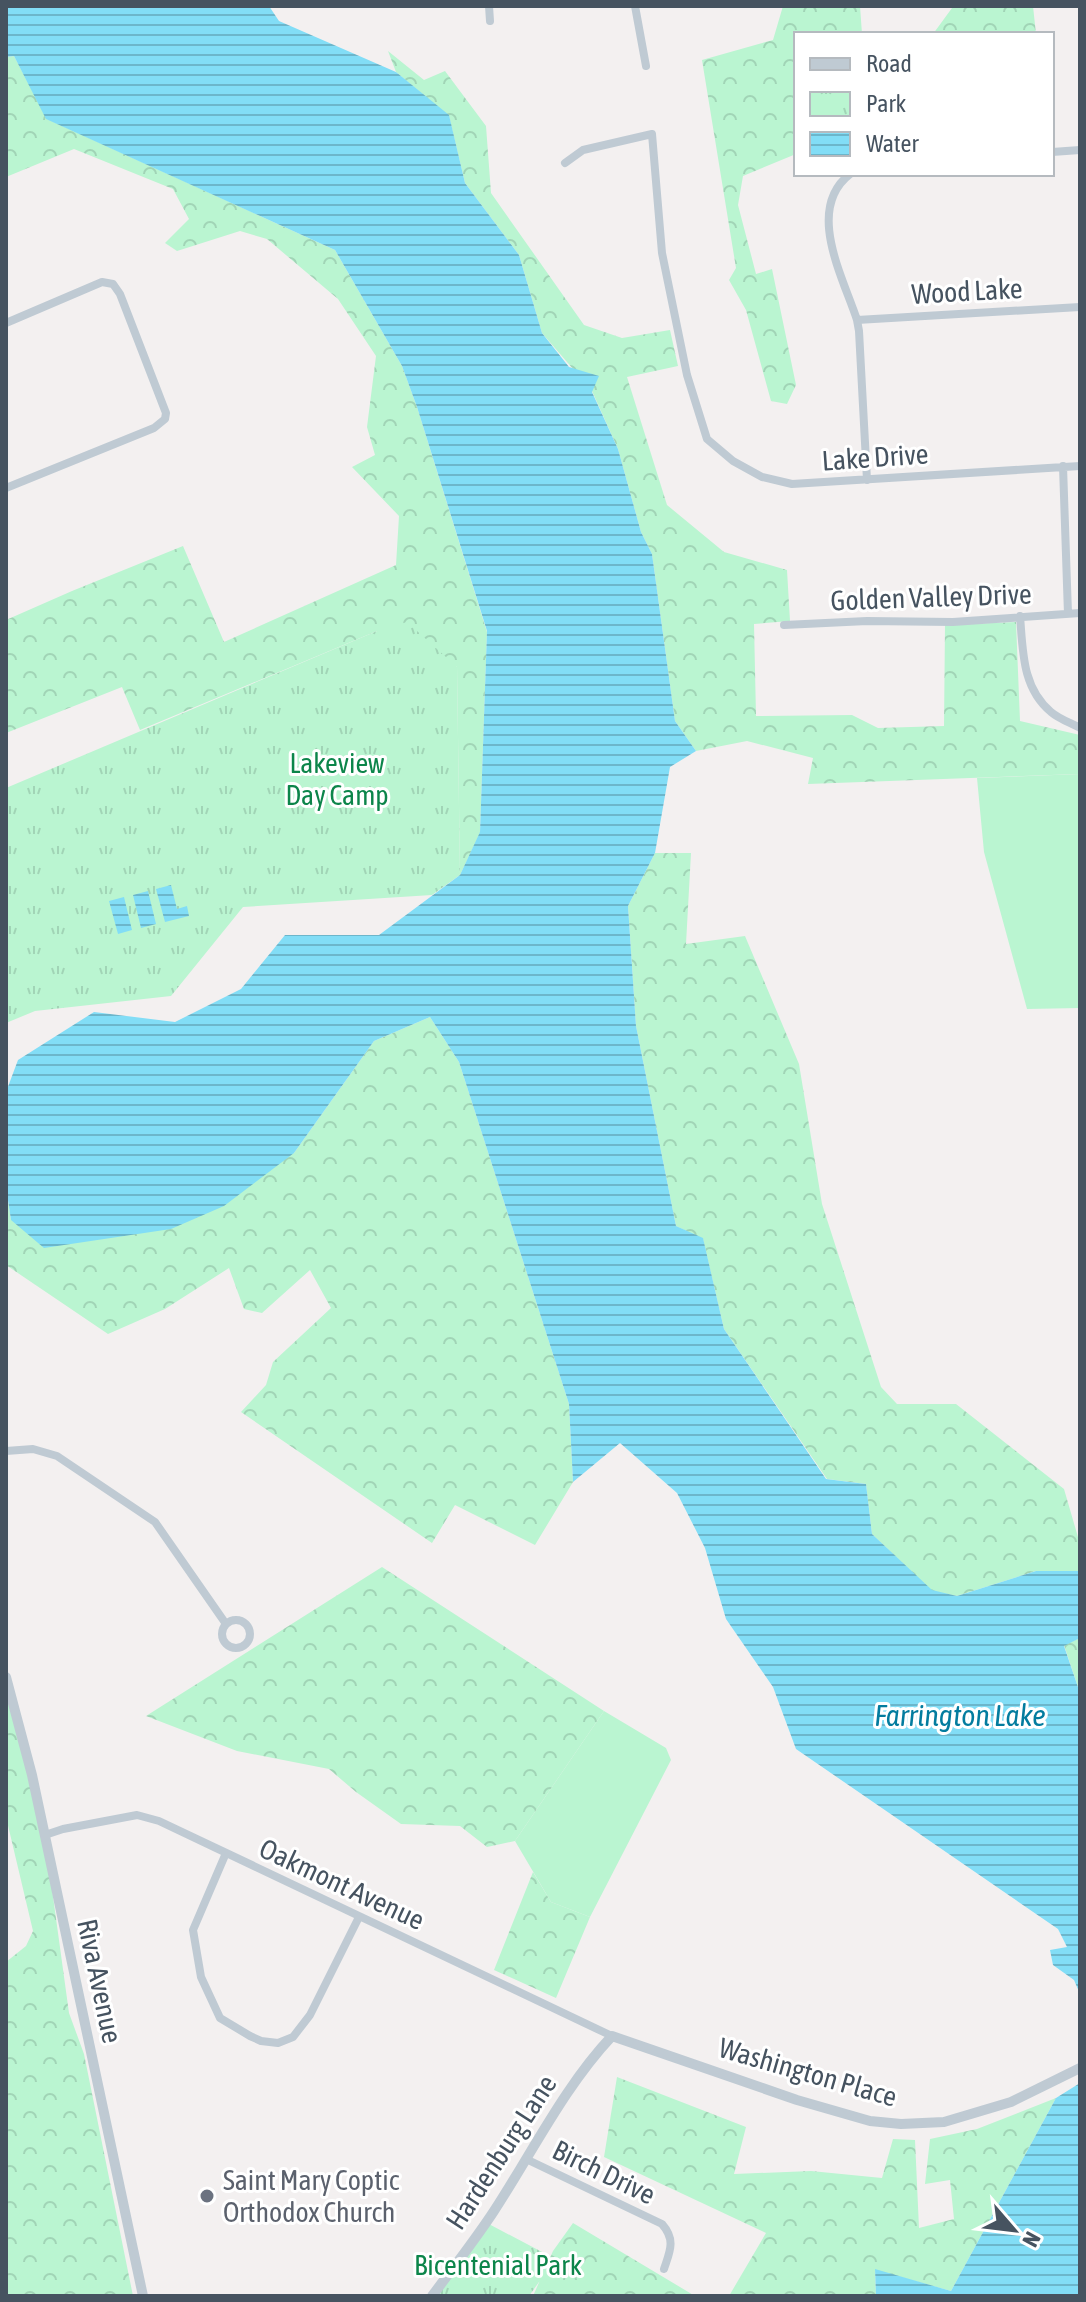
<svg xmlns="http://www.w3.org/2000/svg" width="1086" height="2302" font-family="'Asap Condensed',sans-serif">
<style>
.green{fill:#baf5d1}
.forest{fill:url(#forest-crowns)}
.park{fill:url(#park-tufts)}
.water{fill:url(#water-rules)}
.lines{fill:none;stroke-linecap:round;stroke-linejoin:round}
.minor{stroke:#bfcad3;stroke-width:8}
.tertiary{stroke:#bfcad3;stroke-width:10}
.worship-dot{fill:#6b7280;stroke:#fff;stroke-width:3}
.labels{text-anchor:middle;stroke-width:6;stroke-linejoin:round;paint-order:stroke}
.street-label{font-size:28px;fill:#465360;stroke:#fff}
.park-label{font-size:28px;fill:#0c854a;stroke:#fff}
.worship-label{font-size:28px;fill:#5b616d;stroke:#fff;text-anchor:start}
.water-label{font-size:30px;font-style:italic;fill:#037c9f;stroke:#fff}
</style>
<defs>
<pattern id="forest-crowns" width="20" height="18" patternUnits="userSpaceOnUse" patternTransform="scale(2)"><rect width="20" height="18" fill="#baf5d1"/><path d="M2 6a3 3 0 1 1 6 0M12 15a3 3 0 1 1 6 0" fill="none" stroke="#a1d4b6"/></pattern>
<pattern id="park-tufts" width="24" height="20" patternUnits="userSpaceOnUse" patternTransform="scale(2)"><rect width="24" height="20" fill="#baf5d1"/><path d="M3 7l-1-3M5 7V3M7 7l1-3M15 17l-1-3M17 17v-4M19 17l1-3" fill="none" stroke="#a1d4b6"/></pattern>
<pattern id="water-rules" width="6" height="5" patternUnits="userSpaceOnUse" patternTransform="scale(2)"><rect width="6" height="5" fill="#82ddf6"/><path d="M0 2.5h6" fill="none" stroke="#6cb6cb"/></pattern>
</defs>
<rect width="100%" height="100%" fill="#f3f0f0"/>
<path class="green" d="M1080,774V1008L1027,1009L984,852L977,778Z
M604,1711L666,1748L671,1760L590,1917L551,1902L515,1841Z"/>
<path class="forest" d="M783,6H860L862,34H796V154L743,176L738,205L756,274L772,269L796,385L787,404L771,401L746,310L729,280L736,268L702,60L773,40Z
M959,6H1033L1036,34H933L952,8Z
M388,51L424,80L445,71L486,126L491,193L584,325L622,338L670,330L678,366L627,377L667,505L724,552L787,570L790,621L754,624L756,716L852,715L878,728L944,726L945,625L1016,622L1020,721L1080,735V774L808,784L813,758L747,741L696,751L675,721L652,554L641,532L618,449L592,391L542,333L519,255L465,183L449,116L396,72Z
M14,56L47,119L335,250L402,366L417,407L487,632L480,833L460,875L457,667L377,631L140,730L122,687L6,733V620L72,591L183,546L224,642L396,565L399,516L352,467L375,455L367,427L376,356L338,299L267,239L240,231L177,251L165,243L189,219L173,189L74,149L6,177V57Z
M655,853H691L686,944L745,936L799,1064L822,1204L881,1387L897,1404H956L1064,1489L1080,1544V1571H1036L957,1596L932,1591L872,1534L866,1484L827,1479L724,1329L703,1239L676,1226L636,1026L628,906Z
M430,1017L459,1062L569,1404L573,1482L535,1545L455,1505L432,1543L241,1412L266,1385L273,1362L331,1308L310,1270L262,1313L244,1309L229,1268L165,1309L108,1334L6,1265V1187L11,1220L294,1153L374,1041Z
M382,1567L604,1711L515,1841L487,1847L460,1826L401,1824L356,1792L329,1769L237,1751L146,1716Z
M1080,1638V1693L1064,1645Z
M6,1693L34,1796L51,1882L69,2013L84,2054L133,2296H6V1962L26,1946L33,1931L6,1817Z
M533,1872L551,1902L590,1917L556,1998L494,1970Z
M617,2077L746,2127L734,2174L811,2171L882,2178L893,2139L915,2140L919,2228L954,2219L950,2180L925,2184L930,2139L977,2129L1056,2098L951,2291L875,2270L876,2296H729L766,2233L604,2157Z
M573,2223L695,2296H533L553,2251Z"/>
<path class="park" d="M407,622L457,667L460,875L432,895L243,907L171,996L35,1011L6,1023V788L377,631Z
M487,2223L578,2271L539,2282L529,2296H434Z"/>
<path class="water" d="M6,6H234L239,8L269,6L279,21L396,72L449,115L465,183L519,255L542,333L569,367L599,376L592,392L618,449L641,532L652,554L675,721L696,751L670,767L655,853L628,906L636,1026L676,1226L703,1238L724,1329L826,1479L866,1484L872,1534L932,1590L957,1596L1036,1571H1080V1638L1064,1646L1080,1693V1994L1074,1980L1053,1965L1050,1950L1067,1947L1058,1929L796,1749L773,1687L726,1619L705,1548L677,1493L620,1443L573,1482L569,1404L459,1062L430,1017L374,1041L294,1153L224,1206L171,1229L44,1248L11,1220L6,1187V1092L18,1060L94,1012L175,1022L241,989L285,935H379L460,875L480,832L487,631L417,407L402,366L335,250L46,119L14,56L6,57Z
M171,885L177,909L187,906L189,916L165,922L156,889Z
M148,891L156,924L141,928L133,895Z
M124,897L132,930L118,934L109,901Z
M1080,2083V2296H876L875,2269L951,2291L1056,2098Z"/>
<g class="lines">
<path class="minor" d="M489,6L490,21
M635,6L646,66
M1052,152L1080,150
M565,163L583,150L652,134L662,253L687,375L707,439L733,461L762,477L792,484L1080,466
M850,174C805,209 843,277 857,320L859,331L867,480
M857,320L1080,307
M6,323L102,282L113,284L120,294L166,413L165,419L154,428L6,488
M1063,466L1068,614
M1020,616C1023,651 1022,688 1051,712C1059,719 1071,723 1080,728
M784,625L867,621L953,622L1080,613
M6,1451L33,1449L57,1456L155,1522L226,1624
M222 1634a14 14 0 1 1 28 0a14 14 0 1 1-28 0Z
M45,1835L63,1829L137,1815L159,1821L612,2036
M226,1853L193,1930L201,1977L220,2018L250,2036L261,2041L278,2043L293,2037L310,2015L359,1917
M526,2159L662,2224C676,2240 670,2251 664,2269"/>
<path class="tertiary" d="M6,1677L32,1775L143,2296
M432,2296C453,2268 475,2240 494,2211C532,2153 564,2087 612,2036L797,2100L870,2121L901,2124L944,2122L1011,2102L1080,2068"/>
</g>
<circle class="worship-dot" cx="207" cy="2196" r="8"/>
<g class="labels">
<g class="street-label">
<text transform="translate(967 291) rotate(-3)" y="10">Wood Lake</text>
<text transform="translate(875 457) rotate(-4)" y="10">Lake Drive</text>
<text transform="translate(931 597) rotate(-2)" y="10">Golden Valley Drive</text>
<text transform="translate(342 1884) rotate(25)" y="10">Oakmont Avenue</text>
<text transform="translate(100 1981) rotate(78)" y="10">Riva Avenue</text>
<text transform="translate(808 2072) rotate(16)" y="10">Washington Place</text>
<text transform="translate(501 2152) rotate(-57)" y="10">Hardenburg Lane</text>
<text transform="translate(604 2172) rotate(26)" y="10">Birch Drive</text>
</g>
<g class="park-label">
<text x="337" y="773">Lakeview<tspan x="337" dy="32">Day Camp</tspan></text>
<text x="498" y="2275">Bicentenial Park</text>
</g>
<g class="worship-label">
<text x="223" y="2190">Saint Mary Coptic<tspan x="223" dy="32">Orthodox Church</tspan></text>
</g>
<g class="water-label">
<text x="960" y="1726">Farrington Lake</text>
</g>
</g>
<rect width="1086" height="2302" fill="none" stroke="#465360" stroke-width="16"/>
<rect x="794" y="32" width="260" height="144" fill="#ffffff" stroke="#b5babf" stroke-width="2"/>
<rect x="810" y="58" width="40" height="12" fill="#bfcad3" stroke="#b5babf" stroke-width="2"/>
<text x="866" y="72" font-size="24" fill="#465360">Road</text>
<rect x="810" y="92" width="40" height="24" fill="url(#park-tufts)" stroke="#b5babf" stroke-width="2"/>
<text x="866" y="112" font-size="24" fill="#465360">Park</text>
<rect x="810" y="132" width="40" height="24" fill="url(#water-rules)" stroke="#b5babf" stroke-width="2"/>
<text x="866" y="152" font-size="24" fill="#465360">Water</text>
<g transform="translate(1014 2230) rotate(118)" stroke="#ffffff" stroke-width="6" paint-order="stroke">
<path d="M0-6L14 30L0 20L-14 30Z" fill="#465360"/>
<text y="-12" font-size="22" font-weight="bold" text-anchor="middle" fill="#465360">N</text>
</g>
</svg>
